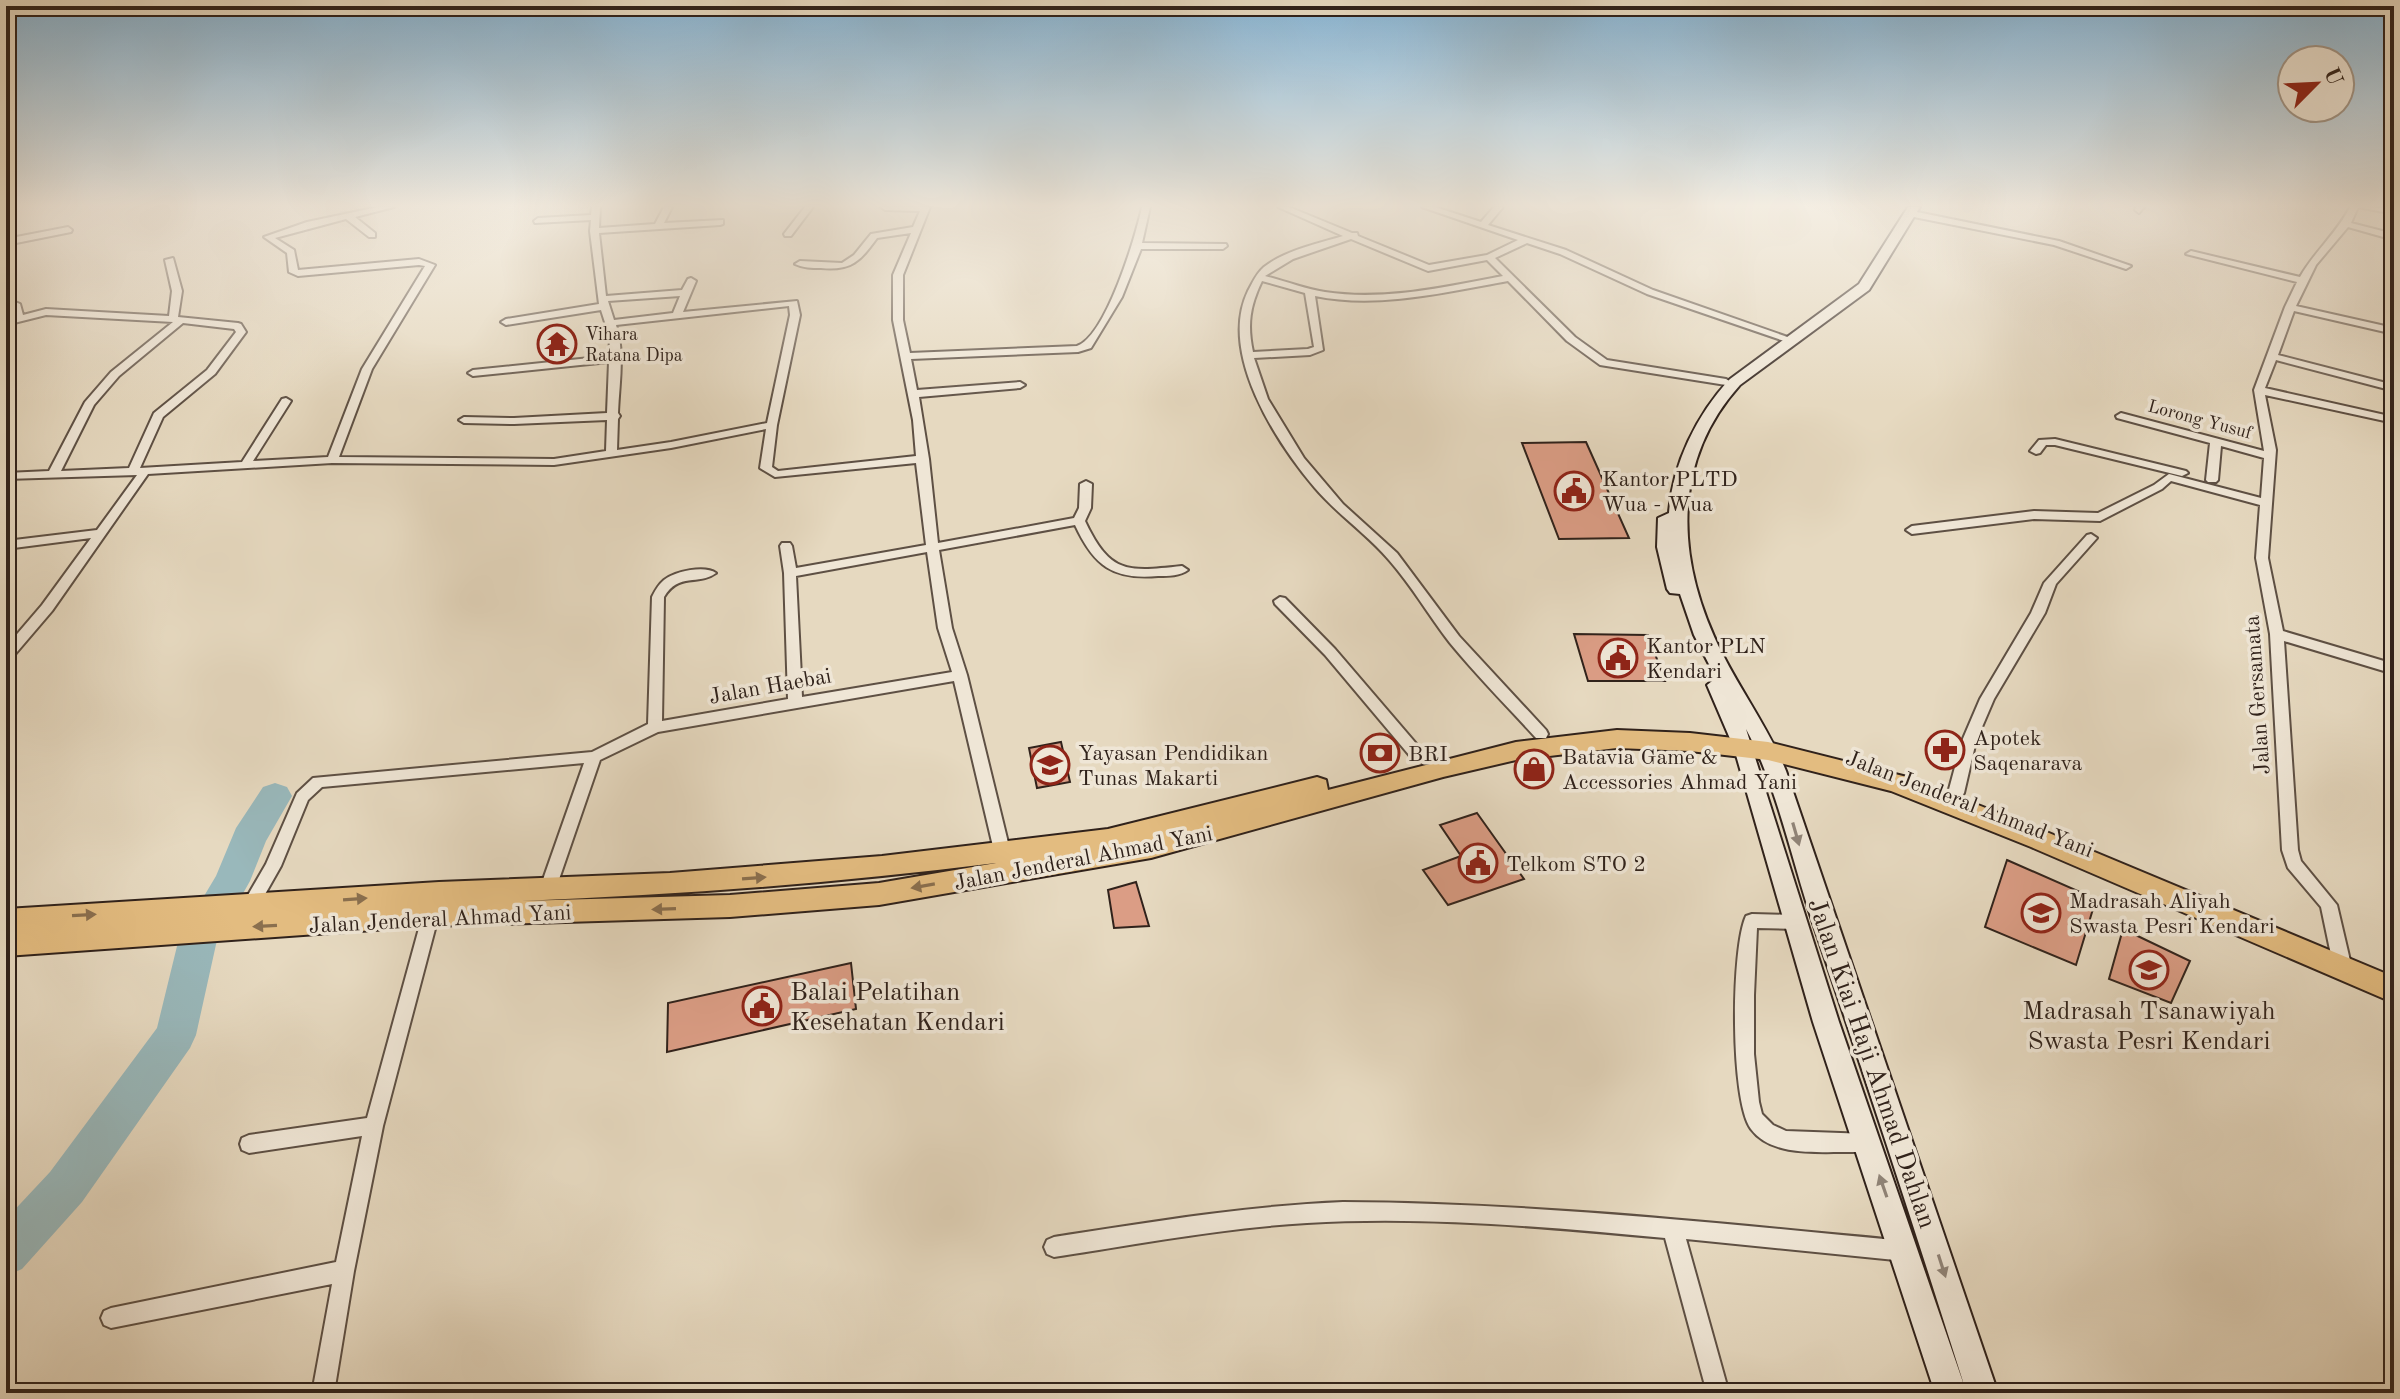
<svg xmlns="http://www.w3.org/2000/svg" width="2400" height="1399" font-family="'Old Standard TT',serif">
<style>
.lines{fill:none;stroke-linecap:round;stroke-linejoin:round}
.river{fill:#99b8bb;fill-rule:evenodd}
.building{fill:#db9d85;stroke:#30221b;stroke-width:2}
.minor-casing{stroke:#5e5044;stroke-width:4}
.secondary-casing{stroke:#30221b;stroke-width:4}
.trunk-casing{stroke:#30221b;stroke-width:4}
.minor{fill:#efe6d6;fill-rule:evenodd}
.secondary{fill:#efe6d6;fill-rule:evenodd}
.trunk{fill:#e3bc80;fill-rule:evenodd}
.oneway{fill:#908478}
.oneway2{fill:#8a6f4e}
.labels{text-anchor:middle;stroke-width:7;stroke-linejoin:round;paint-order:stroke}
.far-poi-label{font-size:18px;fill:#30221b;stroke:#efe6d6;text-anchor:start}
.far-street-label{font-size:18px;fill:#30221b;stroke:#efe6d6}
.poi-label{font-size:22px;fill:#30221b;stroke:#efe6d6;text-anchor:start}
.street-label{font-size:22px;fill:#30221b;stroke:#efe6d6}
.near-poi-label{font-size:26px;fill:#30221b;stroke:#efe6d6;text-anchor:start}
.near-street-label{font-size:26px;fill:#30221b;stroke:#efe6d6}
</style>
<rect width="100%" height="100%" fill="#e6d9c0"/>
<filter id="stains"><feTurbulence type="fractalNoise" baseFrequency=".0025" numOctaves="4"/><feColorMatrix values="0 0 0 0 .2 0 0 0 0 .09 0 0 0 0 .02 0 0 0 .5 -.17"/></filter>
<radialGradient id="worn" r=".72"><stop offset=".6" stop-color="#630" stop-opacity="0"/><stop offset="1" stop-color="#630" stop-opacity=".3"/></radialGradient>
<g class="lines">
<path class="river" d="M275,783L287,787L292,796L266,841L250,881L217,940L196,1035L190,1048L82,1202L22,1269L6,1276V1219L50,1172L157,1028L179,938L216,876L236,828L263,787Z"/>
</g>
<path class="building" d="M1586,442L1629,538L1559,539L1522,443Z
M1574,634L1648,635L1665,681H1588Z
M1061,742L1070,782L1037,788L1029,748Z
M1477,813L1524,879L1448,905L1423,870L1461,856L1440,825Z
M2007,860L2096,899L2076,965L1985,927Z
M1136,882L1149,926L1114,928L1108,890Z
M2123,929L2190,961L2171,1003L2109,979Z
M851,963L856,1009L667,1052L668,1003Z"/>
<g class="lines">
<defs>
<path id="minor" d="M378,207H394L355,217L375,233V237H369L346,219L275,238L294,250L298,270L419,259L435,265L372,369L339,457L554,459L606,451L607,420L514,424L464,423L459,420L464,417L514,418L607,413L609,362L473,376L468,373L473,370L609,356L610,338L601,310L506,325L501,322L506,319L599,304L590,231L591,220L535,223L534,221L538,218L591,215L592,207H600L599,228L655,224L664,207H672L664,223L723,220V224L720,225L599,233L606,296L682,290L688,279L691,278L696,281L683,312L797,301L800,315L777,425L772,467L778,471L916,456L913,420L893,320V275L911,233L877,238C860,261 852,271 821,268C812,268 803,268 795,264L800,261L842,263L854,255L871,234L913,227L920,211L885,210L881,207H930L903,275V320L910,353L1077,346C1106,336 1136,236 1142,207H1150L1142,243L1226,244L1227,246L1223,249H1141L1122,297L1091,348L1078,352L911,359L917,390L1020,382L1025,385L1020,388L919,397L929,459L938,543L1074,518L1079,508L1080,484L1086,481L1092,484L1091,508L1085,521C1110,574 1127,572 1182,566L1188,570C1180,576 1169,576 1158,576C1113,580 1094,566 1075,525L939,550L952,628L967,675L1012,859L1010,863L1004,865L998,863L996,859L954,681L658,732L600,760L555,891L553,896L547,897L541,896L539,891L584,763L322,787L308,800L281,866L255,912L249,914L243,912L241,907L266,864L297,793L313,778L592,752L648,724L652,597C655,591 658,585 664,580C675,571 705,565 716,573C698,586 679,572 664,597L662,721L788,699L784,573L780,546L782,543H790L792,546L796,568L926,545L916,463L775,477L760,468L766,429L671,448L554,465L332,463L148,474L52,611L11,659L6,661V647L42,605L91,538L6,549V541L97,530L137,475L6,479V473L49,471L85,402L111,372L173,322L46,315L6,325V319L13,317L12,307L6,305V298L20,304L23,315L46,309L169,316L172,291L165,260L173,258L182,291L178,317L238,323L241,324L246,332L215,374L163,417L140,468L242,462L282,399L286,398L291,401L253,461L328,457L362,369L425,266L419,265L298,276L289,272L287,253L264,237L307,222ZM680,296L673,313L614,320L608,301ZM789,306L790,315L767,423L671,442L617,450L618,419L620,416L618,413C619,384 625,353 616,325ZM183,323L234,329L236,332L207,370L154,413L129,468L61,471L94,405L119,376ZM927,552L938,628L952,672L802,697L796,576Z
M805,207H813L791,236H785L784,234Z
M1278,207H1289L1352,233H1357L1358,236L1429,265L1487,255L1518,240L1422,207H1435L1481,222L1494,207H1503L1488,225L1566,250L1653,290L1799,341L1790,343L1647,294L1560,254L1527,243L1495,258L1575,337L1607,360L1726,379L1731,382L1726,385L1600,365L1567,341L1508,281C1446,292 1378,309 1315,296L1323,350L1310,355L1254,358L1268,399L1304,458L1343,504L1397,553L1459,636L1546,730L1548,734L1546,738H1536C1507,706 1477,676 1450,643C1429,616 1412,586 1389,560C1367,534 1338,515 1315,488C1276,442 1218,353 1248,291C1253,282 1256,274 1264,267C1286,250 1317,244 1343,236ZM1351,239L1428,271L1487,260L1503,276C1445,287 1384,301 1325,292C1305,289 1285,281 1265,276L1293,259ZM1262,281L1305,293L1314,347L1308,349L1253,352C1247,324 1250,306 1262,281Z
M2136,207H2144L2139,213L2135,210Z
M2350,207L2394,208V214L2358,207L2351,223L2394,234V240L2348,227L2316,265L2296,306L2394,328V334L2294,311L2278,355L2394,385V391L2276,360L2265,388L2394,417V423L2265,395L2276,450L2268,558L2283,631L2394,664V674L2284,641L2298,850L2301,861L2337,905L2352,969L2349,974L2343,976L2337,974L2334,969L2321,907L2288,868L2282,850L2270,634L2256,558L2260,505L2171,481L2162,489L2100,521L2034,519L1912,534L1906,530L1912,526L2034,511L2098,513L2154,485L2169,474L2261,498L2264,458L2221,446L2218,480L2216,482H2208L2206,480L2210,443L2117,418L2116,416L2121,413L2264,451L2254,390L2285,307L2297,282L2186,254L2191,251L2300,277C2314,252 2337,233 2350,207Z
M1912,211L2059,241L2131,266L2126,269L2054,245L1909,216L1908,214Z
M68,227L72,230L71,232L6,245V239Z
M2055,439L2186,471L2188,473L2182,476L2055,445H2046L2040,453L2036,454L2030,451L2039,440Z
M2091,534L2097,538L2056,584L2045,613L1994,699L1976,741L1964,793L1961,797H1951L1948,793L1962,741L1980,699L2031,613L2044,583L2087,535Z
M1280,597L1285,598L1335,649L1425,754L1427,758L1425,762H1415L1325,655L1275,604L1274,601Z
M432,903L438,905L440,910L383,1126L354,1271L334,1393H312L332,1284L111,1328L104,1325L101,1318L104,1311L111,1308L336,1262L362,1136L249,1153L242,1150L240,1144L242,1138L249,1135L367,1118L424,910L426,905Z
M1752,914L1796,915L1802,917L1804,922L1802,927L1796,929L1757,928L1754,995V1054L1759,1102L1762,1114L1773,1125L1786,1131L1868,1134L1875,1137L1877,1143L1875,1149C1865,1153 1855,1152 1844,1152C1815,1152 1771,1156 1751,1129C1730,1101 1731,948 1746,916Z
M1343,1202C1531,1203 1718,1223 1905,1241L1912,1244L1915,1251L1912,1258L1905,1261L1686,1239L1729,1393H1707L1665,1238C1547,1227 1426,1216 1307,1223C1222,1228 1138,1244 1054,1257L1047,1254L1044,1247L1047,1240L1054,1237C1150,1222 1246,1206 1343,1202Z"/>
<path id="secondary" d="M1908,207H1920L1869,290L1740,385C1669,464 1677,564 1722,653C1742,693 1769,729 1786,771L1998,1393H1935L1813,1022L1734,748L1707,685L1716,678L1694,635L1680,594L1670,593L1667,589L1657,547L1658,518L1669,513C1672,465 1697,414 1730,379L1859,284ZM1746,729C1779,791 1792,863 1815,929C1867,1083 1917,1236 1966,1391L1839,1022Z"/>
<path id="trunk" d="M1617,730L1690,733L1768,742L1907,777L2049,833L2394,977V1003L2031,847L1891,791L1768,760L1690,751L1617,748L1516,760L1443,777L1151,858L879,905L730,917L430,926L6,956V909L439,882L670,873L882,856L1108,829L1317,777L1326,780L1328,790L1516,742ZM996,863L879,883L730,895L521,901C680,895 838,883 996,863Z"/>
</defs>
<use href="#minor" class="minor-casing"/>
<use href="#secondary" class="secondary-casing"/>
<use href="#trunk" class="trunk-casing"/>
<use href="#minor" class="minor"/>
<use href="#secondary" class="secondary"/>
<use href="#trunk" class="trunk"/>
</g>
<defs><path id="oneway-solid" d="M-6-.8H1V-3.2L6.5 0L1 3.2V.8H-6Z" transform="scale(2)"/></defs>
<g class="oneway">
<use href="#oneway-solid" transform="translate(1796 834) rotate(74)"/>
<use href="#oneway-solid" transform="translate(1883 1186) rotate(-109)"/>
<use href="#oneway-solid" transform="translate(1942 1266) rotate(72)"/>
</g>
<g class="oneway2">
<use href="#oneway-solid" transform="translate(754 878) rotate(-4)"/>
<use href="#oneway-solid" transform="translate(923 886) rotate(170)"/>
<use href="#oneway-solid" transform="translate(355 899) rotate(-4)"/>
<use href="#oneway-solid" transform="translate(664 909) rotate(178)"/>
<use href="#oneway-solid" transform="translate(84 915) rotate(-3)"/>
<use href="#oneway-solid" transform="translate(265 926) rotate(177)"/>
</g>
<linearGradient id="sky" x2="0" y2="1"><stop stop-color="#88b6d6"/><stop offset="0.51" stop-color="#f4eee3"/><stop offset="1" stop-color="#f4eee3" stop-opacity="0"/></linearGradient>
<rect width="2400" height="403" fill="url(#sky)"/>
<defs>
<symbol id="temple-ring" viewBox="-11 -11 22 22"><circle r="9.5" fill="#efe6d6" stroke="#8f2418" stroke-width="1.5"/><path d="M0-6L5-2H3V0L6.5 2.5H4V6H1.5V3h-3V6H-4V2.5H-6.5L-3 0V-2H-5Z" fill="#8f2418"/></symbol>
<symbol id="civic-ring" viewBox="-11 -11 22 22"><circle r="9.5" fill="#efe6d6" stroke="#8f2418" stroke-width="1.5"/><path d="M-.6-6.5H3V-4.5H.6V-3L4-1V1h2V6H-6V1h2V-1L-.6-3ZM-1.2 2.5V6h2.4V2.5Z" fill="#8f2418"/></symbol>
<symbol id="pharmacy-ring" viewBox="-11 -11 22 22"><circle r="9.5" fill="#efe6d6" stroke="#8f2418" stroke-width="1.5"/><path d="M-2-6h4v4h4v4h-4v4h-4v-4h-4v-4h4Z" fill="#8f2418"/></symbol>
<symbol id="bank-ring" viewBox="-11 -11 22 22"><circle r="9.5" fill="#efe6d6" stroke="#8f2418" stroke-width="1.5"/><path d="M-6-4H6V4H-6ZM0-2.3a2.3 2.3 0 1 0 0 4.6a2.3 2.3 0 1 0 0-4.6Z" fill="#8f2418"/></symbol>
<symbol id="school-ring" viewBox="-11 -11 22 22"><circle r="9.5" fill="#efe6d6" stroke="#8f2418" stroke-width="1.5"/><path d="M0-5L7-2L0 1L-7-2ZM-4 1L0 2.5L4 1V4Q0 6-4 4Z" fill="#8f2418"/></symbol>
<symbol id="shop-ring" viewBox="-11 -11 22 22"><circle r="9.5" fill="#efe6d6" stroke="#8f2418" stroke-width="1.5"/><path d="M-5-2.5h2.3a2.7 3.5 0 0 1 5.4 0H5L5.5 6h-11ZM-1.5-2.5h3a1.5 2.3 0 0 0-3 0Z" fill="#8f2418"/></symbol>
</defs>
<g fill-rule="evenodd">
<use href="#temple-ring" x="535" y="322" width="44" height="44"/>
<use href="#civic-ring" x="1552" y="469" width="44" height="44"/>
<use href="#civic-ring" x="1596" y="636" width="44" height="44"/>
<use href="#pharmacy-ring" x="1923" y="728" width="44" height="44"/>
<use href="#bank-ring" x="1358" y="731" width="44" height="44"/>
<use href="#school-ring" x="1028" y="743" width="44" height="44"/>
<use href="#shop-ring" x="1512" y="747" width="44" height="44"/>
<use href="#civic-ring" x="1456" y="841" width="44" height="44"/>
<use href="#school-ring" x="2019" y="891" width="44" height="44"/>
<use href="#school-ring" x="2127" y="948" width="44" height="44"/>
<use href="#civic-ring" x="740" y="984" width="44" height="44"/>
</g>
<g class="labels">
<g class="far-poi-label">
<text x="585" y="340">Vihara<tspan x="585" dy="21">Ratana Dipa</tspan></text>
</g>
<g class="far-street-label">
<text transform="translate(2200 419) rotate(15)" y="6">Lorong Yusuf</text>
</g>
<g class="poi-label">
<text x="1602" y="486">Kantor PLTD<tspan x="1602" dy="25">Wua - Wua</tspan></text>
<text x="1646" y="653">Kantor PLN<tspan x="1646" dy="25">Kendari</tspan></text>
<text x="1973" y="745">Apotek<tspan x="1973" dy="25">Saqenarava</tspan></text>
<text x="1078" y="760">Yayasan Pendidikan<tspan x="1078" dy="25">Tunas Makarti</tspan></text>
<text x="1408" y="761">BRI</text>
<text x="1562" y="764">Batavia Game &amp;<tspan x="1562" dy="25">Accessories Ahmad Yani</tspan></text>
<text x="1506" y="871">Telkom STO 2</text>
<text x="2069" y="908">Madrasah Aliyah<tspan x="2069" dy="25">Swasta Pesri Kendari</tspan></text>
</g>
<g class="street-label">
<text transform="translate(770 685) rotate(-10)" y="8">Jalan Haebai</text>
<text transform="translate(2256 695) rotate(-94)" y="8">Jalan Gersamata</text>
<text transform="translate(1970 803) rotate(21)" y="8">Jalan Jenderal Ahmad Yani</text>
<text transform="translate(1083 857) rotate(-11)" y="8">Jalan Jenderal Ahmad Yani</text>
<text transform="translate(440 918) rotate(-3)" y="8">Jalan Jenderal Ahmad Yani</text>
</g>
<g class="near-poi-label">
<text x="790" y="1000">Balai Pelatihan<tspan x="790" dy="30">Kesehatan Kendari</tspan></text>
<text x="2149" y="1019" text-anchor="middle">Madrasah Tsanawiyah<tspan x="2149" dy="30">Swasta Pesri Kendari</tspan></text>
</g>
<g class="near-street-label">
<text transform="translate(1873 1063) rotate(71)" y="9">Jalan Kiai Haji Ahmad Dahlan</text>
</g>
</g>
<rect width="2400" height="1399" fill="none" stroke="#e6d9c0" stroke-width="32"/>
<rect x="8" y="8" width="2384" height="1383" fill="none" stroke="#30221b" stroke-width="4"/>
<rect x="16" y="16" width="2368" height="1367" fill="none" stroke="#30221b" stroke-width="2"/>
<g transform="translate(2316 84) rotate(66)"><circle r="38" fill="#efe6d6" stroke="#a3988b" stroke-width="2"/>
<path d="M0-6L14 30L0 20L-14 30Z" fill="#8f2418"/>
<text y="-12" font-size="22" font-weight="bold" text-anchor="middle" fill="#30221b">U</text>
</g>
<rect width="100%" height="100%" filter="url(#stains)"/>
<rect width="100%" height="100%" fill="url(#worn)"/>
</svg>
